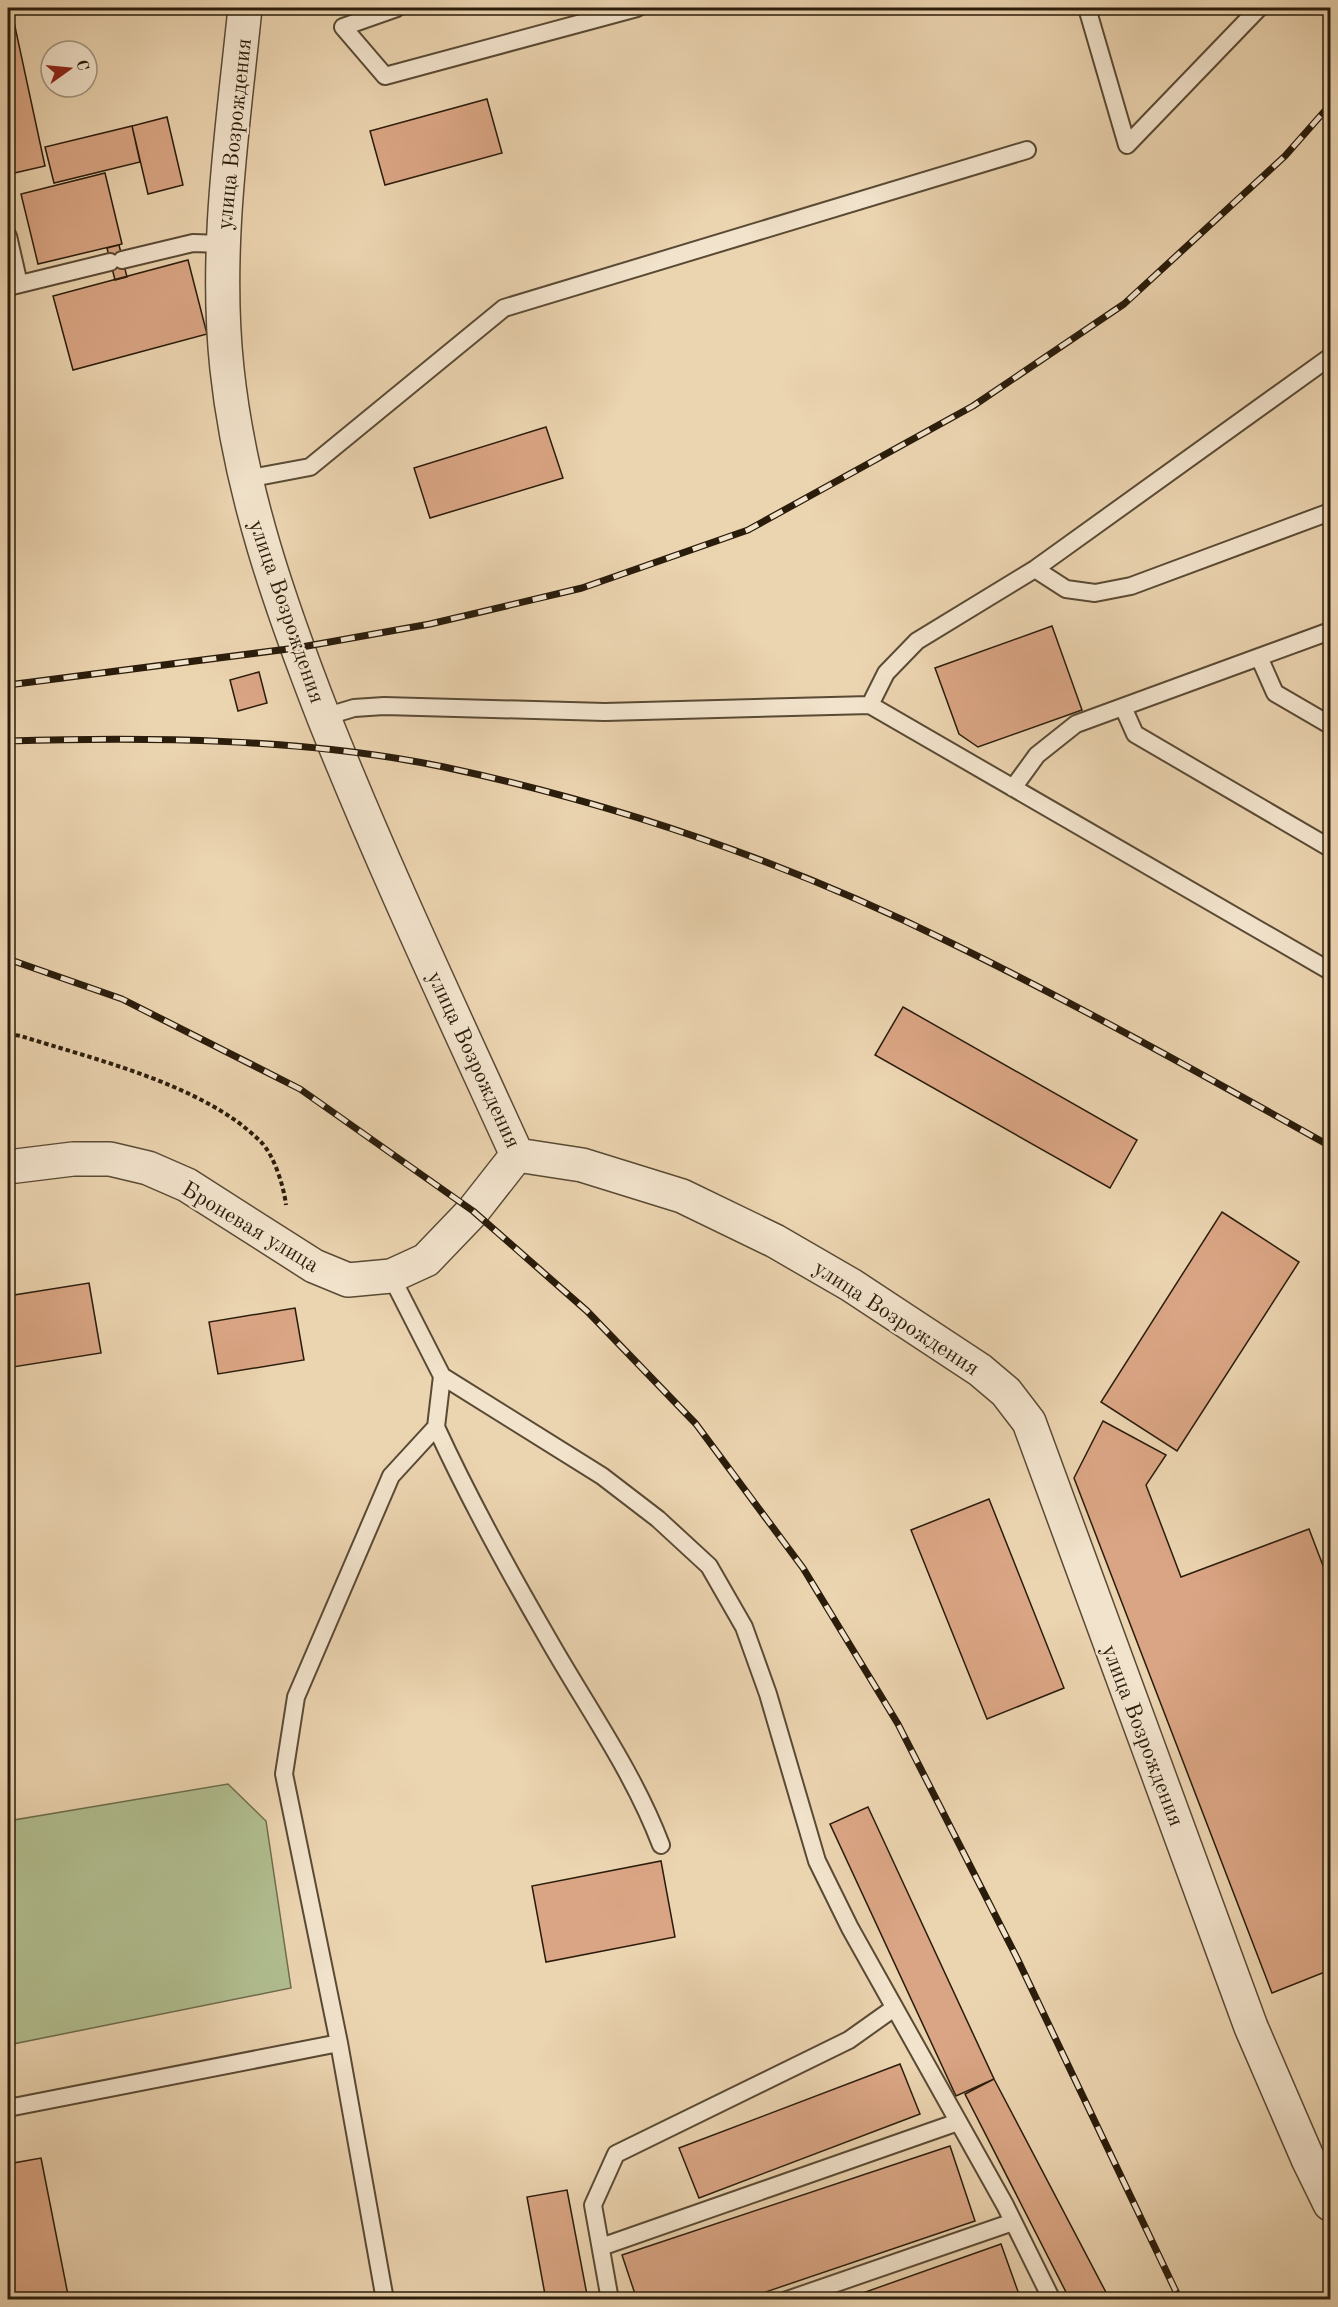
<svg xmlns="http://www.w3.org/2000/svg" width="1338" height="2307" font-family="'Old Standard TT',serif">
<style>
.green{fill:#b1be90;stroke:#6e6d4e;stroke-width:1.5}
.building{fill:#daa584;stroke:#2a1c0b;stroke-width:1.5}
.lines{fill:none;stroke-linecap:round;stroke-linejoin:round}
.lane-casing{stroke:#5a4a34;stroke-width:20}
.street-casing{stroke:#5a4a34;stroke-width:36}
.path{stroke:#2a1c0b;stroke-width:4;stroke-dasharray:4.5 3;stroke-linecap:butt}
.lane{stroke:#f2e3cc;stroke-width:16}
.street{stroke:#f2e3cc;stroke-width:33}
.rail-casing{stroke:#2a1c0b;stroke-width:7}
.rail{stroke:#f2e3cc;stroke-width:4.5;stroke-dasharray:14;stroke-linecap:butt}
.labels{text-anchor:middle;stroke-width:5;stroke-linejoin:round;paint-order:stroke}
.street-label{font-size:22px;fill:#2a1c0b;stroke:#f2e3cc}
</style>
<rect width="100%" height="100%" fill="#ebd4b0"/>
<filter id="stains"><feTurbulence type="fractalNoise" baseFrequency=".00333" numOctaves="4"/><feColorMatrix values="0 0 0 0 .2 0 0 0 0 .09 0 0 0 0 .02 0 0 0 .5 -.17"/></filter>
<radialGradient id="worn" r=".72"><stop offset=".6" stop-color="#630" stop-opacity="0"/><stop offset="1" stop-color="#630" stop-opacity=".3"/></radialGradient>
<path class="green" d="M228,1784L266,1821L291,1988L8,2045V1821Z"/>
<path class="building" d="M8,8H11L45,166L10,174L8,160Z
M487,99L502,153L385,185L370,131Z
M167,117L183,185L148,194L132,126Z
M132,126L140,162L54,183L45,147Z
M105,173L122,244L38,264L21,194Z
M119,245L127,277L115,280L107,248Z
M188,260L207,334L73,370L53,296Z
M546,427L563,478L430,518L414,468Z
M1052,626L1082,710L978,747L959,734L935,668Z
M259,672L267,703L238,711L230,680Z
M903,1007L1137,1140L1110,1188L875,1055Z
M1222,1212L1299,1262L1177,1451L1101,1402Z
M89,1283L101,1353L13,1367L8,1331V1296Z
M295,1308L304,1360L218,1374L209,1322Z
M1103,1421L1166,1455L1146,1485L1181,1577L1309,1529L1330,1584V1970L1272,1993L1074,1478Z
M989,1499L1064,1688L987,1719L911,1530Z
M868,1807L994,2079L956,2096L830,1824Z
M661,1861L675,1937L546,1962L532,1886Z
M900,2064L920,2114L699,2198L679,2148Z
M994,2079L1110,2300H1070L965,2094Z
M950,2146L975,2221L742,2300H637L622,2255Z
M41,2158L69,2300H8V2164Z
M567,2190L588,2300H546L527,2197Z
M1001,2244L1021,2300H843Z"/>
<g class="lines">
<defs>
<path id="lane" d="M397,8L343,27L385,76L637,8
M1087,8L1127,145L1259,8
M8,236L19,284
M122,260L193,243L222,244
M8,287L110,262
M246,479L310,467L504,308L1027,150
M1035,569L1066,589L1095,593L1131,586L1330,512
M1259,657L1275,693L1330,725
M870,705L886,673L917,641L1035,569L1330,357
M1123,707L1135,734L1330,848
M324,717L354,708L384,706L605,712L870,705L1330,971
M1013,788L1037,755L1076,724L1330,631
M391,1276L442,1376L602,1476L658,1519L709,1566L744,1627L768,1694L817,1861L850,1928L1005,2205L1052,2300
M436,1427C469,1499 507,1568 547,1637C586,1706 633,1771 661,1845
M339,2043L284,1774L296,1697L391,1476L436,1427L442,1376
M8,2108L339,2043L385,2300
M601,2247L958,2122
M610,2300L593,2205L616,2154L849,2040L894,2008
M787,2300L1013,2222"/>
<path id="street" d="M245,8C233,127 214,249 227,369C240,491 280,605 324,718C383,866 451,1010 517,1155
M517,1155L582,1165L682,1196L775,1241L851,1285L980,1370L1006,1392L1029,1422L1251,2027L1308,2159L1330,2204
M8,1167L73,1159H110L148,1168L187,1185L314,1266L348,1280L391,1276L426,1260L473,1211L517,1155"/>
</defs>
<use href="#lane" class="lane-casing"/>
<use href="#street" class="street-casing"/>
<path class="path" d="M8,1034L21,1036C96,1060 205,1085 261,1142C274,1155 284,1187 286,1205"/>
<use href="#lane" class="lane"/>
<use href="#street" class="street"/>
<defs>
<path id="rail" d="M8,685L296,648L430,624L582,588L748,530L973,406L1124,304L1285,156L1330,105
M8,741C150,737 303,738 444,767C618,804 791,864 951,943C1080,1006 1205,1076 1330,1146
M8,959L122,999L300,1089L473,1211L587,1311L696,1424L803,1568L898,1724L1017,1958L1180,2300"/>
</defs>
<use href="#rail" class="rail-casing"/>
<use href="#rail" class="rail"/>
</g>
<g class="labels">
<g class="street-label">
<text transform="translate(233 134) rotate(-84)" y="8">улица Возрождения</text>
<text transform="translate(288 611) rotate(71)" y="8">улица Возрождения</text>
<text transform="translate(475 1059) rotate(65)" y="8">улица Возрождения</text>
<text transform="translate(251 1226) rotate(31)" y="8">Броневая улица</text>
<text transform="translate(897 1317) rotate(33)" y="8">улица Возрождения</text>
<text transform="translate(1144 1735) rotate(69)" y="8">улица Возрождения</text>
</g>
</g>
<rect width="1338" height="2307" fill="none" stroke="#ebd4b0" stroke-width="30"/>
<rect x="9" y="9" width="1320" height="2289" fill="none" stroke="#2a1c0b" stroke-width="3"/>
<rect x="15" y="15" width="1308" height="2277" fill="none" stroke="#2a1c0b" stroke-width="1.5"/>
<g transform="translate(69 69) rotate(75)"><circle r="28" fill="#f2e3cc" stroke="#a2937f" stroke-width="1.5"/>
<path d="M0-4.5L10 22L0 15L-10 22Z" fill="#8f2418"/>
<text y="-9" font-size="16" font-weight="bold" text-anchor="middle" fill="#2a1c0b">С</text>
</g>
<rect width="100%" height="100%" filter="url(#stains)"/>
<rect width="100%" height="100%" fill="url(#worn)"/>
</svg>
